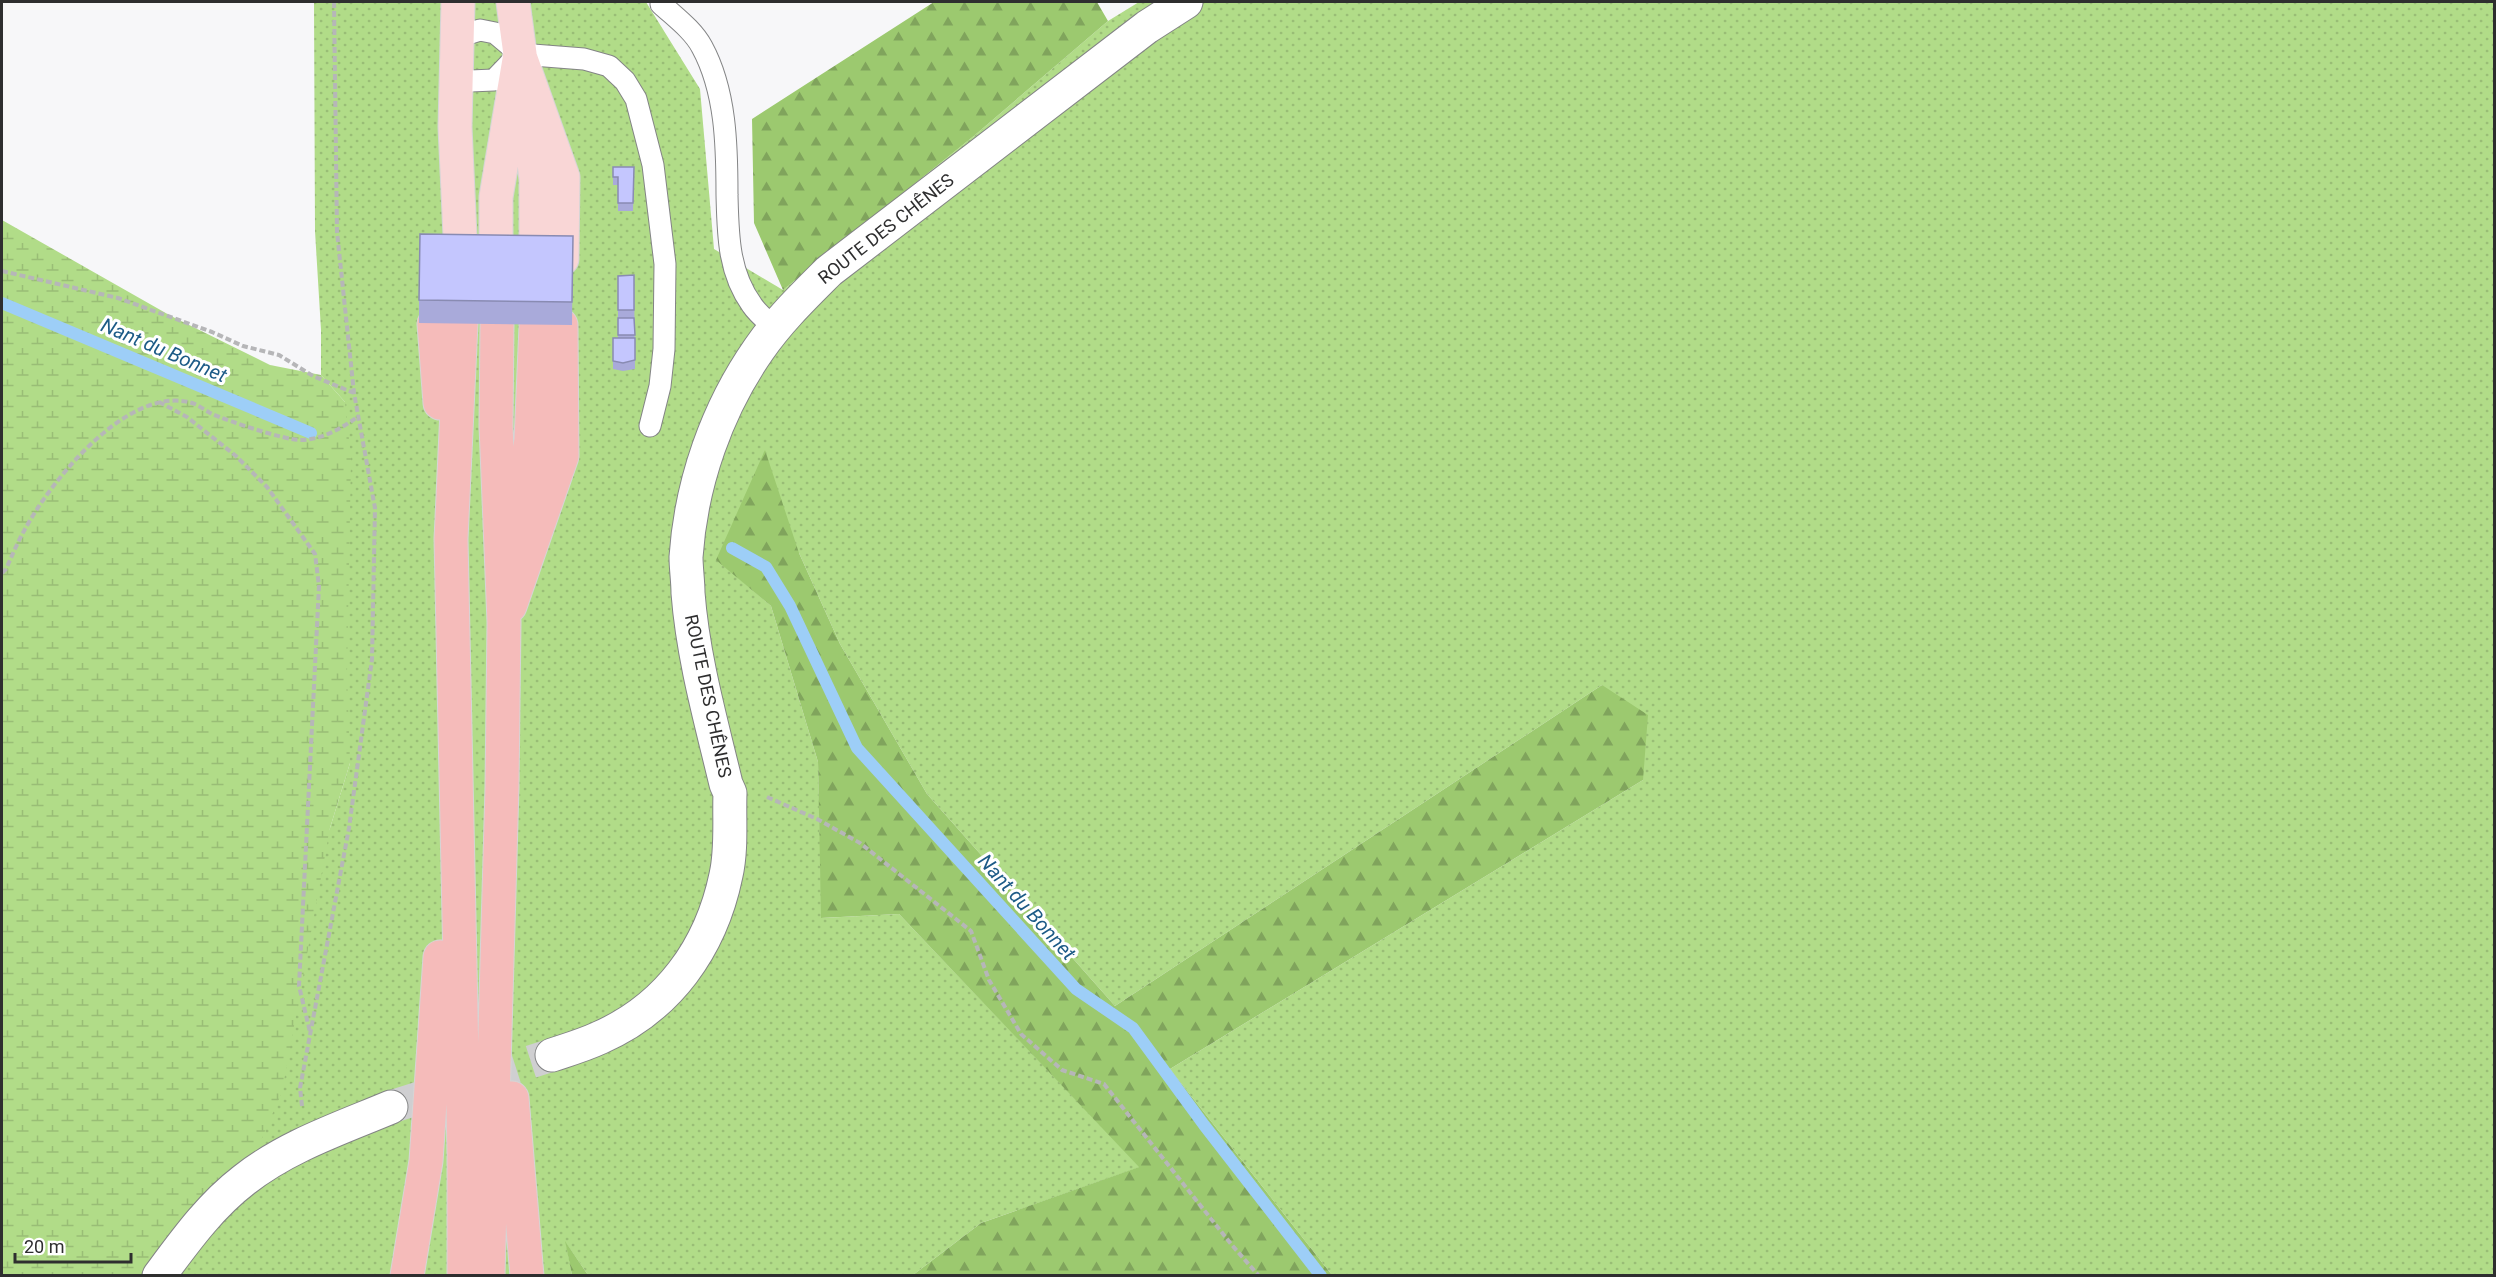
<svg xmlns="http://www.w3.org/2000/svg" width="2496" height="1277" font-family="Roboto,sans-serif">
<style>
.green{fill:url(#green-dots)}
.forest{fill:url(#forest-firs)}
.wetland{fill:url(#wetland-marsh)}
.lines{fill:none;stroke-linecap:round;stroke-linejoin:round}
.stream{stroke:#9dcef7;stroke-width:12}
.tertiary-tunnel{stroke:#cfcfd1;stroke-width:33;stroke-dasharray:33 16;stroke-linecap:butt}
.service-casing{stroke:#838485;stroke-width:23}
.tertiary-casing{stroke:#838485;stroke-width:35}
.primary-casing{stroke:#d5d5d5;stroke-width:35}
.motorway-casing{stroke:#d5d5d5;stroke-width:35}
.path{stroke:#b6b6b8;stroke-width:4;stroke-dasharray:6 3;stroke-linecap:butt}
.service{stroke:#fff;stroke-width:21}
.tertiary{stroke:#fff;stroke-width:33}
.primary{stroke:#f9d6d6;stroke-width:33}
.motorway{stroke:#f5bbba;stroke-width:33}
.wall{fill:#a9aada}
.building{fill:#c4c6fe;stroke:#898bb2;stroke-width:1.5}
.labels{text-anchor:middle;stroke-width:6;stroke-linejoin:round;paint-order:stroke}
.street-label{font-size:18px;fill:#2e2e2f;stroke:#fff}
.water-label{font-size:20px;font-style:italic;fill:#1d5b87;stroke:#fff}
</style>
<defs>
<pattern id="green-dots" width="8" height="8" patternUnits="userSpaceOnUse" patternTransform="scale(1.5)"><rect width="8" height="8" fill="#b1dc88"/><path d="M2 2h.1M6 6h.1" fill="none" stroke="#99bd76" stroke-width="1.8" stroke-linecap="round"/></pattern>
<pattern id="forest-firs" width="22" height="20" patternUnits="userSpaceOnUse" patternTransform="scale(1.5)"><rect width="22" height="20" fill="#9cc96f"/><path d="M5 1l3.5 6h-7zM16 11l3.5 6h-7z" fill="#80a45c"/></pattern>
<pattern id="wetland-marsh" width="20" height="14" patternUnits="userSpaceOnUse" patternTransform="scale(1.5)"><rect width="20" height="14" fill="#b1dc88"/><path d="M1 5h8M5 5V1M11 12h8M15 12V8" fill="none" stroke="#99bd76"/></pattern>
</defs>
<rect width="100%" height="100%" fill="#f7f7f9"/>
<path class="green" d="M314,2H646L700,89L714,249L783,290L975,135L1108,21L1139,2H2494V1275H1332L1170,1069L1643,780L1602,685L1115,1006L927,794L840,644L799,553L716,559L771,606L818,762L822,918L899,914L1140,1167L981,1223L913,1275H588L566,1243L572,1275H153L330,828L350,763L2,346L345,402L321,375V330L315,231Z"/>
<path class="forest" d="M934,2H1097L1108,21L975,135L783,290L754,223L752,119Z
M765,450L799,553L840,644L927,794L1115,1006L1602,685L1648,715L1643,780L1170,1069L1332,1275H913L981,1223L1139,1167L899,914L821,918L818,762L771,606L716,560Z
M565,1241L588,1275H572Z"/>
<path class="wetland" d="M2,220L171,316L270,365L321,375L345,402L351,458L347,674L350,763L330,828L282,1092L258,1147L228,1172L153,1275H2Z"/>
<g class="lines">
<path class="stream" d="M2,303L311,433
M732,548L766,567L790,606L857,748L1076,989L1133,1028L1204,1125L1321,1276"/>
<path class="tertiary-tunnel" d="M391,1107L552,1055"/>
<defs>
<path id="service" d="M661,4C675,17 693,30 702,47C726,91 727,146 727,195C728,234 728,272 752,305C758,314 767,321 775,328
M458,37L480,30L495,33L520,54L584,59L609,66L625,81L636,99L653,165L665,264L664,349L660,386L650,426
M457,73L470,81L494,80L519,54"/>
<path id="tertiary" d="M552,1055C567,1050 584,1045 599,1038C668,1008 711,948 726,875C732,849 729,819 730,793L726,784C711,721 693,658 688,593C688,581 686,568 686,557C691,483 717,409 759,349C779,320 804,296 829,271L1147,27L1186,2
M159,1276C185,1241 210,1206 244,1180C287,1146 341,1128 391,1107"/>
<path id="primary" d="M458,2L455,127L461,258
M521,59L563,177L562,259
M529,124L536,179V258
M496,258V197L520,54L513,2"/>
<path id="motorway" d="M434,324L440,403
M461,324L451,539L464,1154V1276
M516,543L531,440L536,326
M510,606L562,456L561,325
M512,1098L527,1276
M407,1276L426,1161L440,957
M488,1276L502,787L504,622L496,426L497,325"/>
</defs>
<use href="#service" class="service-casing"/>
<use href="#tertiary" class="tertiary-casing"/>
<use href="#primary" class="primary-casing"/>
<use href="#motorway" class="motorway-casing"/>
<path class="path" d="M2,271L118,298L212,332L243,346L279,355L313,376L354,393
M159,402L187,417L236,456L267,487L315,554L319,586L299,986L310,1032
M2,573L6,569C12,556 17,543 24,531C50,482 128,384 192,403C199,405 206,411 212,414C228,421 285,440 300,440C322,440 342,428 359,416
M767,797L817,819L860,843L971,931L989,980L1021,1034L1062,1070L1104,1084L1231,1244L1259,1276
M302,1106L300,1088L349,828L372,659L375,508L354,393L337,232L334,2"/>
<use href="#service" class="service"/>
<use href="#tertiary" class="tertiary"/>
<use href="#primary" class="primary"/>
<use href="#motorway" class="motorway"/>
</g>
<path class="wall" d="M613,167H634L633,211H618V185H613Z
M573,236L572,325L419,323V300Z
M634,275L635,369L623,371L613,369V338H618V276Z"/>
<path class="building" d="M613,167H634L633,203H618V177H613Z
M420,234L573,236L572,302L419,300Z
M634,275V310H618V276Z
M618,318H634L635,335H618Z
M613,338H635V360L623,363L613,361Z"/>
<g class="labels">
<g class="street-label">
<text transform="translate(886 229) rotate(-38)" y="6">ROUTE DES CHÊNES</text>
<text transform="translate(708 696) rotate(78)" y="6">ROUTE DES CHÊNES</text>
</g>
<g class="water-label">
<text transform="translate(164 350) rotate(23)" y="7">Nant du Bonnet</text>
<text transform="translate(1027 907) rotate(48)" y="7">Nant du Bonnet</text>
</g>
</g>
<rect width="2496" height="1277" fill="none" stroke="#2e2e2f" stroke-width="6"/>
<path d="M15 1253v9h116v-9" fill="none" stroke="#2e2e2f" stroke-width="3"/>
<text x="24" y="1253" font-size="18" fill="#2e2e2f" stroke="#ffffff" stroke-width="4.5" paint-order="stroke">20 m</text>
</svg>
